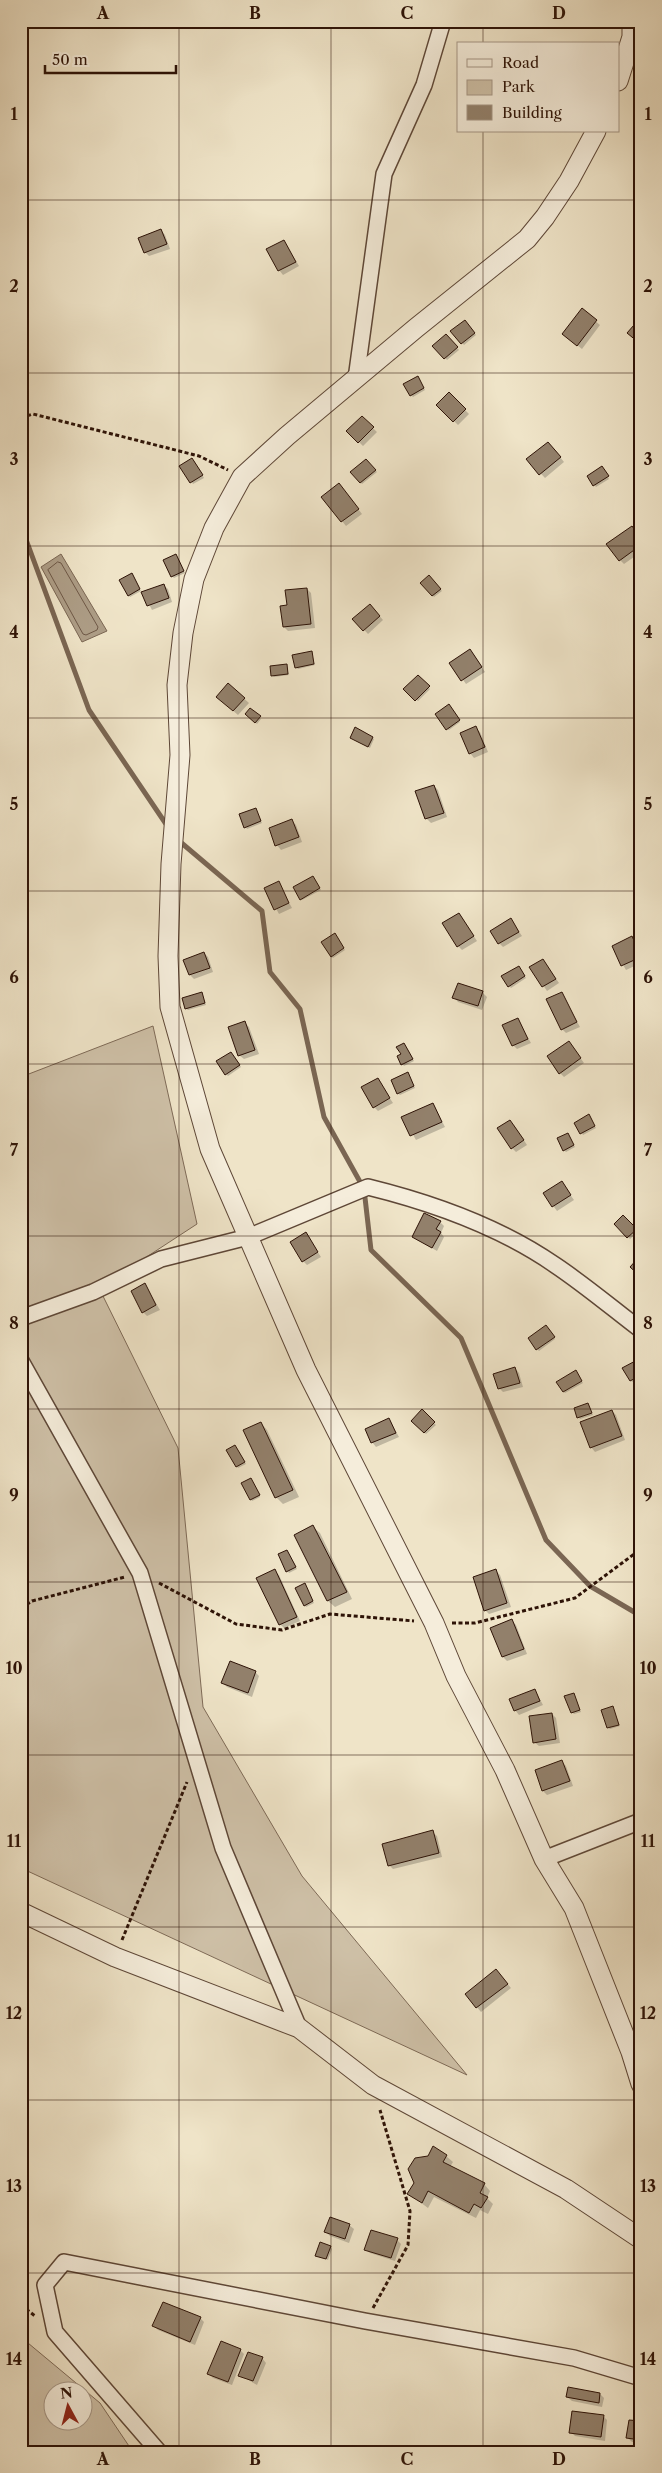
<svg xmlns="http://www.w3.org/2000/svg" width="662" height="2473" font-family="'Libre Caslon Text',serif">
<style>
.green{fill:#cec0a7;stroke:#7e6a57;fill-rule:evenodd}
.water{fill:#ad9d86;stroke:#7a6653}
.shadow{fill:#0003}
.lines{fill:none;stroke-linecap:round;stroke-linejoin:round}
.shore{stroke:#6e5846;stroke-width:1}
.stream{stroke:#7a6653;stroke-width:5}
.building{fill:#92806b;stroke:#2e1307}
.minor-casing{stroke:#5e4737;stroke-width:18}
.tertiary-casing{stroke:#5e4737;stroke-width:21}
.path{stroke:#2e1307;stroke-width:3;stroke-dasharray:4 2.5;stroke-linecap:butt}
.minor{stroke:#f5eddb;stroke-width:15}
.tertiary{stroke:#f5eddb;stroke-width:19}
.grid{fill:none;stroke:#2e1307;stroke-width:1;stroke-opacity:0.55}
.neatline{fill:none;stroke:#2e1307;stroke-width:2}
.grid-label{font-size:16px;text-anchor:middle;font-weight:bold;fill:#2e1307}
</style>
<rect width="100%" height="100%" fill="#efe4c8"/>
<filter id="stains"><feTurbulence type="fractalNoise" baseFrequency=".004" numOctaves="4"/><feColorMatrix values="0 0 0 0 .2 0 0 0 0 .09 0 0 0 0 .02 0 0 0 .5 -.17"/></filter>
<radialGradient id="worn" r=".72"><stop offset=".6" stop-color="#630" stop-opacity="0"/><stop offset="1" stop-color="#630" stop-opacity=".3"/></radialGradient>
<path class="green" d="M153,1026L197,1224L99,1288L178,1448L203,1707L302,1876L467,2075L21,1868V1077Z
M22,2338L100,2403L133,2452H21ZM52,2390H82V2420H52Z"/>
<path class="water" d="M61,554L107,631L82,642L41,567Z"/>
<path class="shadow" d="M161,230L165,235L170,249L149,256L145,252Z
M284,241L299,266L283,275L279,270Z
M582,310L600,325L582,349L568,338Z
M464,321L476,335L464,345L452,331Z
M446,336L459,350L447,360L434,346Z
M419,379L425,390L413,397L411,395Z
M449,394L469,414L458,425L438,405Z
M362,418L377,432L363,446L348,431Z
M552,447L564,462L545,478L528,460Z
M366,460L377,472L362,484L352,472Z
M194,461L204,478L193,484L181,466Z
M604,470L609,479L596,487L588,477Z
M343,489L362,514L346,526L323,497Z
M641,538V552L624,564L620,560Z
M176,555L185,573L174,578L172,576Z
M133,577L141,591L130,597L129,595Z
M429,577L442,591L434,597L422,583Z
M163,585L168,589L172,602L152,610L143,593Z
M307,589L311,593L315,628L288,631L284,627L289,606Z
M370,605L383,620L368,634L354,619Z
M311,653L315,665L298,669L296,667Z
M474,655L485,672L466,684L451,663Z
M286,665L289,675L274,677L272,675Z
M418,676L430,689L418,701L405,689Z
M228,684L249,703L238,715L222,701Z
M450,708L460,722L449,730L447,729Z
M250,709L261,719L257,724L246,714Z
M475,728L480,732L488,752L474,758L470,753Z
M352,738H372L374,739L370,748Z
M434,786L438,790L447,817L431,823L427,819L417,792Z
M255,809L262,823L247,829L246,827Z
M292,821L296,825L302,842L281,850L277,845L270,829Z
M314,879L321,890L302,900L301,899Z
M278,882L292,908L279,914L265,888Z
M459,914L477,941L462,950L458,946Z
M511,920L522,936L503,947L499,943Z
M336,936L345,950L333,958L332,957Z
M632,938L641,952V963L626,970L613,947Z
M204,953L208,957L213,972L194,979L190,975Z
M543,960L559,983L547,991L531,967Z
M520,969L526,978L511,988L509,986Z
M482,992L487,997L482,1010L458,1002L454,997Z
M202,993L206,1005L188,1010L186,1008Z
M562,994L580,1027L566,1033L562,1029Z
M517,1019L531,1043L517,1049L513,1045Z
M245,1023L249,1027L259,1054L244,1059L239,1055Z
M569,1042L584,1063L564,1077L560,1073Z
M405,1046L414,1061L404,1066L398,1057L402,1055Z
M233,1055L241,1067L228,1076L226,1074Z
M408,1074L415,1088L400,1095L398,1093Z
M377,1079L393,1103L378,1111L374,1107Z
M433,1104L445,1127L416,1140L403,1117Z
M590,1118L596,1128L583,1135L576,1123Z
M514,1125L527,1145L516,1152L512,1148Z
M569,1136L575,1147L566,1152L564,1150Z
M562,1183L574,1200L557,1211L544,1193Z
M623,1217L638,1232L630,1239L616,1224Z
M440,1222L444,1226L441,1233L444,1237L437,1251L413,1237Z
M306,1234L321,1257L307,1265L303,1261Z
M145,1285L160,1310L147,1316L143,1312Z
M548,1328L555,1339L539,1351L537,1349Z
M639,1360L641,1363V1378L632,1382L631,1380Z
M515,1368L519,1373L523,1387L503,1392L499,1388Z
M577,1374L583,1383L565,1393L564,1392Z
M588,1404L593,1415L580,1419L575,1409Z
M422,1411L436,1425L426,1434L413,1421Z
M612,1411L616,1415L625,1440L595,1452L591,1447Z
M389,1419L399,1437L376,1447L372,1442Z
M261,1423L267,1430L299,1497L283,1504L276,1497Z
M236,1448L246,1464L238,1468L228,1450Z
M253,1482L260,1497L252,1501L251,1499Z
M313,1527L320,1533L352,1599L335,1607L328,1601L296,1535Z
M287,1551L297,1569L289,1573L279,1555Z
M274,1571L279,1575L300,1621L284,1628L280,1624Z
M496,1571L500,1575L511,1607L489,1614L485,1610Z
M306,1587L314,1603L306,1607L305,1605Z
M512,1621L516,1625L527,1654L507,1661L503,1657Z
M255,1672L259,1676L252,1697L227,1687L223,1683Z
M535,1690L543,1705L519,1715L515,1710Z
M574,1694L581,1712L574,1714L572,1712Z
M613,1708L620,1726L610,1729L608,1727Z
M552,1714L556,1718L560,1743L539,1746L534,1742Z
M562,1762L566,1766L573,1786L547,1795L543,1791Z
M432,1832L437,1836L442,1857L393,1869L389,1865Z
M500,1975L511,1988L481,2012L466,1994Z
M21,1997L25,1999L22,2004L21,2003Z
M446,2156L453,2162L450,2167L484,2184L490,2191L487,2198L493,2204L488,2214L480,2210L476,2218L434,2197L428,2208L409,2194Z
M349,2225L354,2229L349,2243L330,2236L326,2232Z
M397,2240L401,2244L395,2261L370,2253L366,2249Z
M330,2247L332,2249L328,2260L319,2257Z
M200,2318L204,2322L195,2345L158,2330L154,2326Z
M240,2350L244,2354L232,2385L213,2378L209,2374Z
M262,2358L266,2363L257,2385L240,2375Z
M600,2394L604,2398L602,2407L572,2401L567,2397Z
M603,2416L607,2420L605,2441L575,2436L571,2432Z
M641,2423V2443L632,2442L628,2438Z"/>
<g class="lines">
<path class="shore" d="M58,562L61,563L98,627L97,630L86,635L83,634L48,570Z"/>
<path class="stream" d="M21,526L89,710L168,827
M178,840L262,911L270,972L300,1009L324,1117L364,1189L371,1250L461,1338L546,1540L590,1586L641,1616"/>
</g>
<path class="building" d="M161,229L167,244L144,253L138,238Z
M284,240L296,262L278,271L266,249Z
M582,308L597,320L577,346L562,334Z
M641,317V338L638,342L627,333Z
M465,320L475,333L461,344L450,331Z
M446,334L458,347L444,359L432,346Z
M418,376L424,388L410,396L403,384Z
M449,392L466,409L453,422L436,405Z
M362,416L374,427L358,443L346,431Z
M548,442L561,457L539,475L526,459Z
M192,458L203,475L190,483L179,466Z
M366,459L376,470L360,483L350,472Z
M602,466L609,476L593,486L587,476Z
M339,483L359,509L341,522L321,497Z
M632,526L641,538V545L619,561L606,544Z
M176,554L184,571L171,577L163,560Z
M132,573L140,589L128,596L119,580Z
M429,575L441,589L432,596L420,583Z
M164,584L169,598L147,606L141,592Z
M307,588L311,624L283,627L280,606L287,605L285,590Z
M370,604L380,616L363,631L352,619Z
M470,649L482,667L461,681L449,663Z
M312,651L314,664L295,668L292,655Z
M287,664L288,674L271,676L270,666Z
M418,675L430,686L415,701L403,689Z
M228,683L245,698L233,711L216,697Z
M449,704L460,720L446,730L435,714Z
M250,708L261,716L255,723L245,714Z
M476,726L485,747L469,754L460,733Z
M355,727L373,737L368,747L350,738Z
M434,785L444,813L425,819L415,791Z
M256,808L261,821L244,828L239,814Z
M292,819L299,837L275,846L269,828Z
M313,876L320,888L300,900L293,887Z
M279,881L289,903L274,910L264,888Z
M459,913L474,936L457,947L442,923Z
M511,918L519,932L498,944L490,931Z
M335,933L344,948L331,957L321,942Z
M632,936L641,957L621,966L612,946Z
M204,952L210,968L189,975L183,960Z
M543,959L556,979L542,987L529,967Z
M519,966L525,976L508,987L501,976Z
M458,983L483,991L478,1006L452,998Z
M202,992L205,1003L185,1009L182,998Z
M562,992L577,1022L561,1030L546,999Z
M518,1018L528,1039L512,1046L502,1025Z
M245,1021L255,1050L238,1056L228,1027Z
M569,1041L581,1058L559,1074L547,1056Z
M404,1043L413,1059L401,1065L397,1056L401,1054L396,1047Z
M231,1052L240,1065L225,1075L216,1061Z
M408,1072L414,1086L397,1094L391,1080Z
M378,1078L390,1098L373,1108L361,1087Z
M433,1103L442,1122L410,1136L401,1117Z
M589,1114L595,1126L580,1134L574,1123Z
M510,1120L524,1140L511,1149L497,1128Z
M568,1133L574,1145L563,1151L557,1138Z
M562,1181L571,1195L552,1207L543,1193Z
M424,1213L441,1221L436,1229L441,1232L432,1248L412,1237Z
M623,1215L637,1229L627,1238L614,1224Z
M306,1232L318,1252L302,1262L290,1242Z
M639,1257L641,1259V1277L630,1267Z
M145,1283L156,1305L142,1313L131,1291Z
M546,1325L555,1337L536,1350L528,1338Z
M639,1359L641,1375L630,1381L622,1368Z
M515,1367L520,1383L498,1389L493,1374Z
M576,1370L582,1381L563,1392L556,1382Z
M588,1403L592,1413L577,1418L574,1408Z
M422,1409L435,1422L424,1433L411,1421Z
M612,1410L622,1436L590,1448L580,1422Z
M389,1418L396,1433L371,1443L365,1429Z
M261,1422L293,1490L275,1498L243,1430Z
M235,1445L245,1462L236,1467L226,1450Z
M251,1478L260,1495L250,1500L241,1483Z
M313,1525L347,1592L327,1601L294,1535Z
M287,1550L296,1567L286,1572L278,1554Z
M275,1569L297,1617L279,1625L256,1578Z
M496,1569L507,1603L484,1611L473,1577Z
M305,1583L313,1601L304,1606L295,1588Z
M512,1619L524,1649L502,1657L490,1628Z
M230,1661L256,1671L248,1693L221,1683Z
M535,1689L540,1701L514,1711L509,1699Z
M574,1693L580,1710L571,1713L564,1696Z
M613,1706L619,1725L607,1728L601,1710Z
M552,1713L556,1739L533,1743L529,1716Z
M562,1760L570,1781L542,1791L535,1770Z
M433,1830L439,1853L388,1866L382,1844Z
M496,1969L508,1984L476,2008L465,1994Z
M433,2146L447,2155L443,2162L485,2183L480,2193L488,2197L481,2208L474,2204L469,2213L428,2191L422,2203L407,2194L414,2183L408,2169L415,2158L428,2156Z
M330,2217L350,2224L345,2239L324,2232Z
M371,2230L398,2238L391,2258L364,2250Z
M320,2242L331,2246L326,2259L315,2256Z
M163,2302L201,2317L190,2342L152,2326Z
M221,2341L241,2349L228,2382L207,2374Z
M248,2352L263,2357L253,2381L238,2376Z
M568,2387L600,2393L599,2403L566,2397Z
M572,2411L604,2415L601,2437L569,2433Z
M629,2420L641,2421V2440L626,2438Z"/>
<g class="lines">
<defs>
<path id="minor" d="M356,379L384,174L424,85L443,21
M21,1318L93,1292L161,1259L248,1237L368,1187C433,1203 500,1227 555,1265C585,1285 612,1308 641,1330
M21,1361L140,1573L223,1848L299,2028
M544,1859L641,1821
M159,2452L55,2332L45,2285L64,2262L365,2321L574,2358L641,2378"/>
<path id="tertiary" d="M618,81L632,37V21
M596,131L569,181L545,217L527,239L416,328L287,436L242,477L214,528L194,579L183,633L177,685L180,755L171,864L168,956L170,1007L210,1149L306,1370L434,1623L456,1676L505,1770L544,1859L574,1908L631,2052L641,2084
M21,1912L115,1957L299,2028L373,2085L566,2189L641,2239"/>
</defs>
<use href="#minor" class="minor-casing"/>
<use href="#tertiary" class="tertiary-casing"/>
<path class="path" d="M21,418L33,414L199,456L228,470
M159,1583L236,1624L282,1630L330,1614L414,1621
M21,1608L32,1601L125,1577
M452,1623H475L575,1598L641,1549
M122,1940L187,1782
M21,2305L35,2316
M373,2308L408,2245L410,2211L380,2110"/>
<use href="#minor" class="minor"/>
<use href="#tertiary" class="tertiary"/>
</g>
<path class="grid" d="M179,21V2452M331,21V2452M483,21V44M483,131V2452M21,200H641M21,373H641M21,546H641M21,718H641M21,891H641M21,1064H641M21,1236H641M21,1409H641M21,1582H641M21,1755H641M21,1927H641M21,2100H641M21,2273H641"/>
<rect width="662" height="2473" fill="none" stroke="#efe4c8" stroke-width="55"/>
<rect x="457" y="42" width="162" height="90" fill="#f5eddb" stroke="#a59686"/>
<rect x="467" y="59" width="25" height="8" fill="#f5eddb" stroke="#a59686"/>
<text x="502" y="68" font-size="15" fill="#2e1307">Road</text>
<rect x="467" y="80" width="25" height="15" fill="#cec0a7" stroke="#a59686"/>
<text x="502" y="92" font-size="15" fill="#2e1307">Park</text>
<rect x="467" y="105" width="25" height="15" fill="#92806b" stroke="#a59686"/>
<text x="502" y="118" font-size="15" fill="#2e1307">Building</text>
<g transform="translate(68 2406) rotate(353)"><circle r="24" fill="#f5eddb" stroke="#a59686"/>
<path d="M0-4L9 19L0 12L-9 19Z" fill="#8f2418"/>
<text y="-8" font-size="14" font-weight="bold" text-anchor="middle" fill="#2e1307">N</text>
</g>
<path d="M45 65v8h131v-8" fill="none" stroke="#2e1307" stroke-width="2.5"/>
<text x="52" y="65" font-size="15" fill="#2e1307" stroke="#f5eddb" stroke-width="4" paint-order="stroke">50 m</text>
<rect x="28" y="28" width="606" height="2418" class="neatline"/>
<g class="grid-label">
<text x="103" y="19">A</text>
<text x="255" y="19">B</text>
<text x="407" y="19">C</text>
<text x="559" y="19">D</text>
<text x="14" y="120">1</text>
<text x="648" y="120">1</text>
<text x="14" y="292">2</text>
<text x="648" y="292">2</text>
<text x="14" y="465">3</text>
<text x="648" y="465">3</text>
<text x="14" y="638">4</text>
<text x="648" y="638">4</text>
<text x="14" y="810">5</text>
<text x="648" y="810">5</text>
<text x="14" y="983">6</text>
<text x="648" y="983">6</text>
<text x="14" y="1156">7</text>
<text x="648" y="1156">7</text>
<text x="14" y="1329">8</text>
<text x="648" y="1329">8</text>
<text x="14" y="1501">9</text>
<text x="648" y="1501">9</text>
<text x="14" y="1674">10</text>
<text x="648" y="1674">10</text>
<text x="14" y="1847">11</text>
<text x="648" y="1847">11</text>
<text x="14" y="2019">12</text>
<text x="648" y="2019">12</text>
<text x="14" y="2192">13</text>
<text x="648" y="2192">13</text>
<text x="14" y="2365">14</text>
<text x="648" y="2365">14</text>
<text x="103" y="2465">A</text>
<text x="255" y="2465">B</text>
<text x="407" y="2465">C</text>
<text x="559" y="2465">D</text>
</g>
<rect width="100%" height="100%" filter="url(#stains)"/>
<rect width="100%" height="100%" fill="url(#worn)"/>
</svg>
